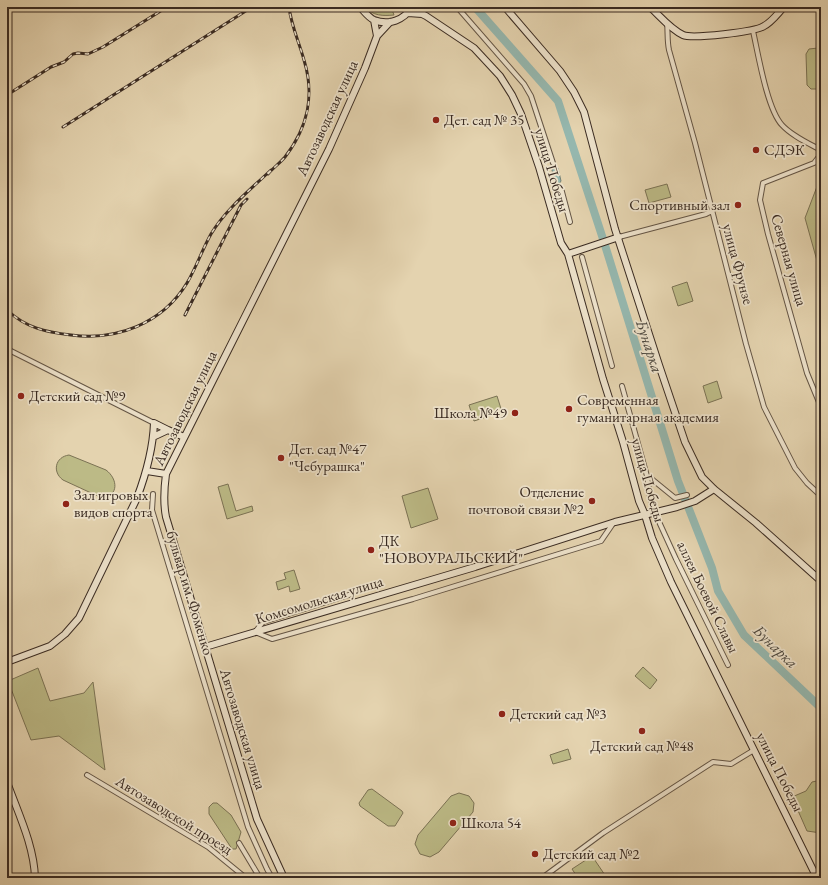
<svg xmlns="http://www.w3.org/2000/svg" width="828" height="885" font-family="'EB Garamond',serif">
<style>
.green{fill:#bcba86;stroke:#7b7254}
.water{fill:#95b7ae;stroke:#717f76}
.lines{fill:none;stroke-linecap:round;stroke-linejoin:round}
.river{stroke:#95b7ae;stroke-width:8}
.street-casing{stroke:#645545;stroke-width:6}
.secondary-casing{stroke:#3a2b22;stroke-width:8}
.street{stroke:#ede2cb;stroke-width:4}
.secondary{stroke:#ede2cb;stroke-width:6}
.rail-casing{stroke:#3a2b22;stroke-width:3}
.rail{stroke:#ede2cb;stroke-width:1.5;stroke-dasharray:4.5;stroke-linecap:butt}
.poi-dot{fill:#8f2418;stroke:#ede2cb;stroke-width:1.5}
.labels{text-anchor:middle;stroke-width:3.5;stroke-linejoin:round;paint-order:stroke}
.street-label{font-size:15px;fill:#3a2b22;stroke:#ede2cb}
.poi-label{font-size:15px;fill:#3a2b22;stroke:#ede2cb;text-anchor:start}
.water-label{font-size:16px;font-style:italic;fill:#4c473e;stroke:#ede2cb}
</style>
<rect width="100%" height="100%" fill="#e4d3af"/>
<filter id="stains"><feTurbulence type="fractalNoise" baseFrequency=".005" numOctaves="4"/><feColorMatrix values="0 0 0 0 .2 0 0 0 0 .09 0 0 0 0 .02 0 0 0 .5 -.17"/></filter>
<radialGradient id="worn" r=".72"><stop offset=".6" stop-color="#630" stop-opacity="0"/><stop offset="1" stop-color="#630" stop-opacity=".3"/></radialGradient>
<path class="green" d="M365,7H391L394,15C383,16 373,16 365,7Z
M818,48L821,50V89H811L807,85L806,54L809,49Z
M821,176V275L805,218Z
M667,184L671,197L649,203L645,190Z
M687,282L693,301L678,306L672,287Z
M717,381L722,398L708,403L703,386Z
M497,396L502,412L474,421L469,405Z
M69,455L106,470C118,479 119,496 102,498L63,480C52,472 55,457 69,455Z
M228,484L236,511L252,506L253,511L227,519L218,487Z
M428,488L438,519L411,528L402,496Z
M294,570L300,589L290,592L289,586L278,590L276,582L286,579L284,573Z
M643,667L657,680L650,689L635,676Z
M38,668L50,701L84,693L93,682L105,770L59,736L31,740L8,681Z
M568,749L571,759L553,764L550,755Z
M821,780V833L807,831L792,797L806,791L812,782Z
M372,789L402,811L403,813L395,826H388L360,806L359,803L368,790Z
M459,793L469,796L474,803L473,812L439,852L430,857L420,854L415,844L418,835L451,796Z
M213,803H217L231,815L241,832L236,849H232L209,814V807Z
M592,856L607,878H578L572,869Z"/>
<path class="water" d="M554,167L558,168L561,181L559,184L555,183L552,170Z"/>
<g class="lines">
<path class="river" d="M475,7L558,101L604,242L678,481L712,568L718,591L744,635L821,708"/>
<defs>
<path id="street" d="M457,7L524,84L531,96L553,163
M667,23C668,32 667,41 669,50L695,143L746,344L764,407L795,468L807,483L821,496
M753,31C758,53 767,109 782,125C792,136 808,143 821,150
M821,154L814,163L763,183L760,200L768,234L807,373L821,407
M561,188L570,222
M619,237L706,214L712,211
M582,257L612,366
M7,349L154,423
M622,386L647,476L650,497L655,513L676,559L728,665
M648,476L675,498L687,495
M153,494L152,510L248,827L267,869L272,878
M352,594L263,622L255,632L272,639L413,599L601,541L614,522
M87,775L208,847L246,878
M239,843L260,878
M542,878L603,833L713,762L731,764L754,750"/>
<path id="secondary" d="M360,7C364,11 368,17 374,20C389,26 404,20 412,7
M505,7L560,71L574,92L584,112L615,229L659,365L685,442L702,477L714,489L756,523L821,581
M650,7C660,16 670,29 683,35C692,39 756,32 764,26C772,22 778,13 784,7
M408,13L422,14L426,16L474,48L500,76L512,95L521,114L539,167L561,243L568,254L603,379L623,442L639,501L645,515L652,538L671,582L817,878
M374,20L377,36
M568,254L619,237
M153,437L168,430L184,437
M147,471L166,474
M205,647L475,567L615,522L677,507L695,501L714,489
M7,662L50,646L65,634L79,618L137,498C146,474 153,449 154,423L168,430
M7,782C18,813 34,845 35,878
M284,878L257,819L166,517C163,502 164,489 166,474L329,149L365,68L377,36L390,22"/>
</defs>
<use href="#street" class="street-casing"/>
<use href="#secondary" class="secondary-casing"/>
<use href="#street" class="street"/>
<use href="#secondary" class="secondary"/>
<defs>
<path id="rail" d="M7,95L51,67L64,62L73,54L78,53L88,54L103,47L167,7
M63,127L252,7
M268,174C273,168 280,163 285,157C308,127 315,96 304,60C299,42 291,25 289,7
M7,310C26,328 46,332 71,335C116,341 162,324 187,283C196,268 202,250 211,234C226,209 250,190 271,170
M185,315L241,205L247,199"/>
</defs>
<use href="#rail" class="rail-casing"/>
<use href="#rail" class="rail"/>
</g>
<g class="poi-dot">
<circle cx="436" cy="120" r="4"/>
<circle cx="756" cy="150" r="4"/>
<circle cx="738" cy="205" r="4"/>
<circle cx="21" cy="396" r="4"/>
<circle cx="569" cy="409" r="4"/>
<circle cx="515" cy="413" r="4"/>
<circle cx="281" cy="458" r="4"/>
<circle cx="592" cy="501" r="4"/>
<circle cx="66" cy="504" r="4"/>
<circle cx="371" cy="550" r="4"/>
<circle cx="502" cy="714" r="4"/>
<circle cx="642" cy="731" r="4"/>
<circle cx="453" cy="823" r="4"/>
<circle cx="535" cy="854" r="4"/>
</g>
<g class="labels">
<g class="street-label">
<text transform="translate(327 118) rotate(-65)" y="5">Автозаводская улица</text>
<text transform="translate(552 170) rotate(73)" y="5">улица Победы</text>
<text transform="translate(789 260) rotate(74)" y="5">Северная улица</text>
<text transform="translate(738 264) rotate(75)" y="5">улица Фрунзе</text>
<text transform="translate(185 408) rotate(-64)" y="5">Автозаводская улица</text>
<text transform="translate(648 480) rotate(74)" y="5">улица Победы</text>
<text transform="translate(190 593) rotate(73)" y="5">бульвар им. Фоменко</text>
<text transform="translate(708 597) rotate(64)" y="5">аллея Боевой Славы</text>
<text transform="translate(319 600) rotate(-17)" y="5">Комсомольская улица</text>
<text transform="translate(243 729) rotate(73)" y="5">Автозаводская улица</text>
<text transform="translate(780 772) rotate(63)" y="5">улица Победы</text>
<text transform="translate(174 815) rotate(32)" y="5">Автозаводской проезд</text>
</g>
<g class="poi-label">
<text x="444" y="125">Дет. сад № 35</text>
<text x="764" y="155">СДЭК</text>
<text x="730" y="210" text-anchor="end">Спортивный зал</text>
<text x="29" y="401">Детский сад №9</text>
<text x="577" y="405">Современная<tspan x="577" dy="17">гуманитарная академия</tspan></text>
<text x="507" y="418" text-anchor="end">Школа №49</text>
<text x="289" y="454">Дет. сад №47<tspan x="289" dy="17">"Чебурашка"</tspan></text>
<text x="584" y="497" text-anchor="end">Отделение<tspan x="584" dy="17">почтовой связи №2</tspan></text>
<text x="74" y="500">Зал игровых<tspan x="74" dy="17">видов спорта</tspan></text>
<text x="379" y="546">ДК<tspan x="379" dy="17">"НОВОУРАЛЬСКИЙ"</tspan></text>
<text x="510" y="719">Детский сад №3</text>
<text x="642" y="751" text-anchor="middle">Детский сад №48</text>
<text x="461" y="828">Школа 54</text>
<text x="543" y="859">Детский сад №2</text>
</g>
<g class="water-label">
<text transform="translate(650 346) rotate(72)" y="6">Бунарка</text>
<text transform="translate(776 646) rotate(44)" y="6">Бунарка</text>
</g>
</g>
<rect width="828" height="885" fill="none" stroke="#e4d3af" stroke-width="24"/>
<rect x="8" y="8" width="812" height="869" fill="none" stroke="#3a2b22" stroke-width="2"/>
<rect x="12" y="12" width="804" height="861" fill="none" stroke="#3a2b22"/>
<rect width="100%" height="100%" filter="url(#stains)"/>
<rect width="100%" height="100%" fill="url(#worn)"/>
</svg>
